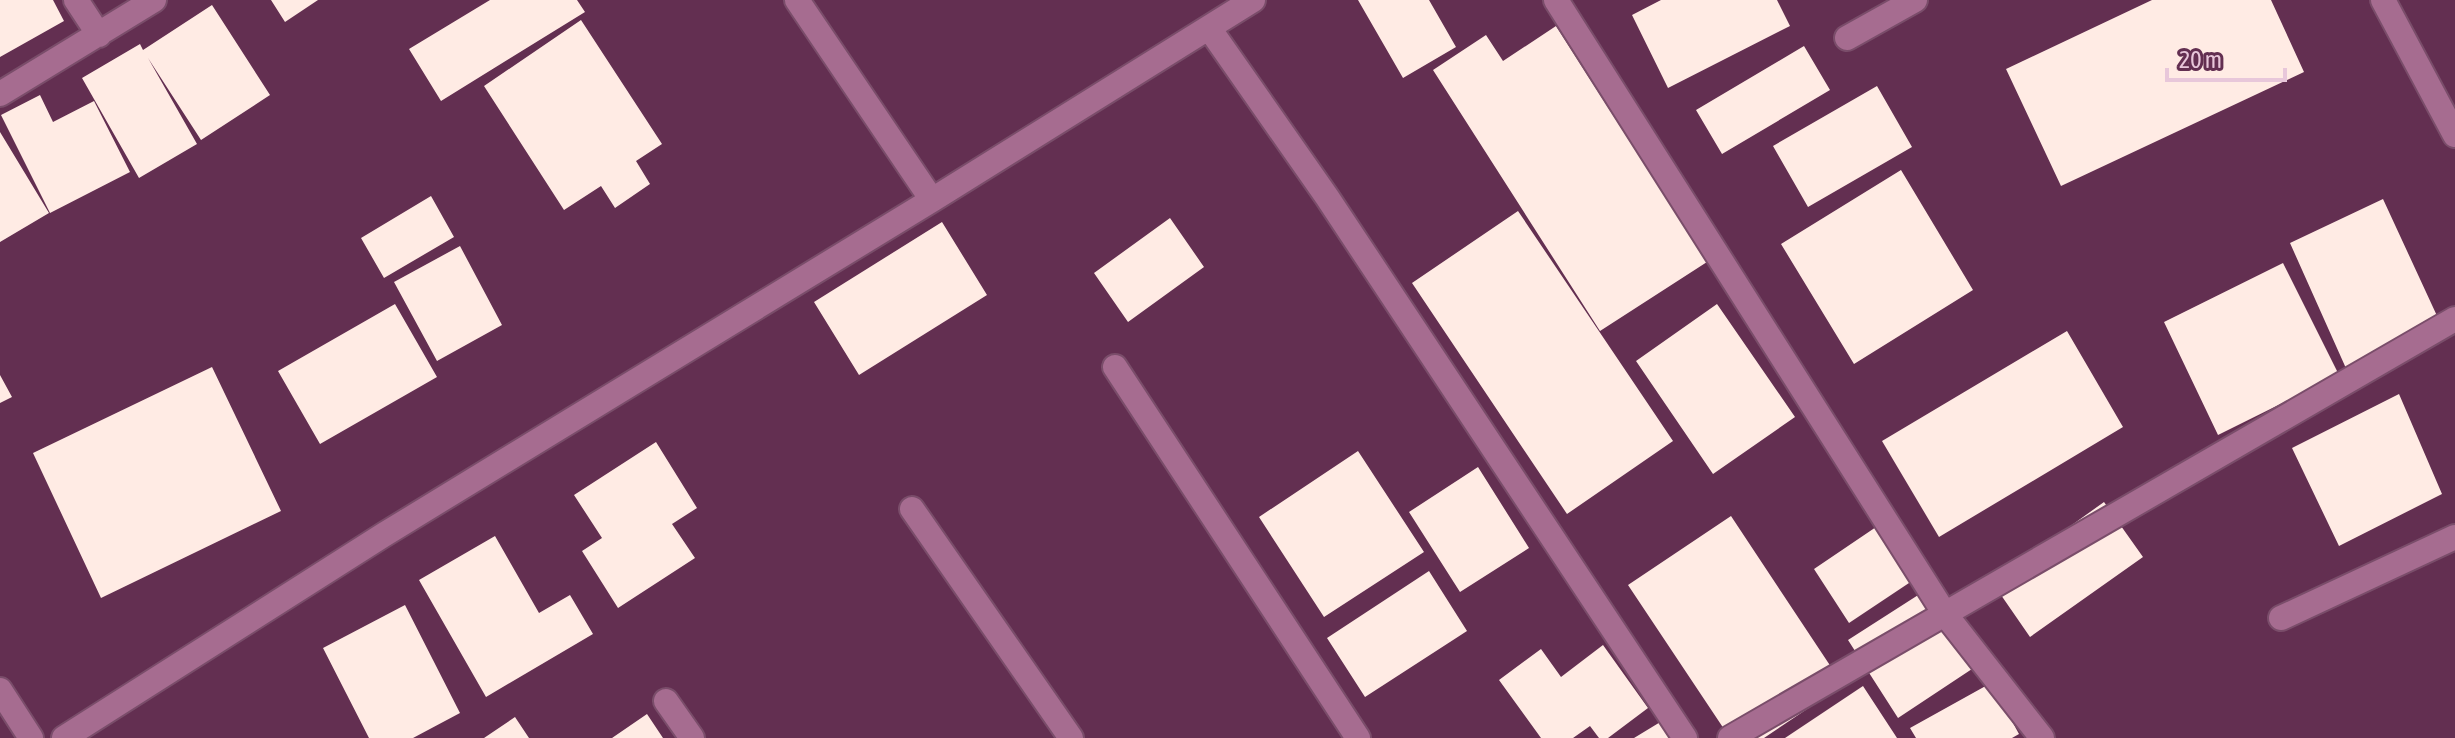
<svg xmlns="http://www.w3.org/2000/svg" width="2455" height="738" font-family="'Asap Condensed',sans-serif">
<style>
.building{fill:#ffebe4}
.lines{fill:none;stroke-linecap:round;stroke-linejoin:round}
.minor-casing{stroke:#7a4d6a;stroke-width:28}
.minor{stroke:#a66c90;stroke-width:24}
</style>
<rect width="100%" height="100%" fill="#632f51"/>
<path class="building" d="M0,0H53L64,21L0,57Z
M271,0H318L285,22Z
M490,0H577L585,12L441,101L409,49Z
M1358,0H1429L1456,47L1403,78Z
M1661,0H1777L1790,26L1668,88L1632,15Z
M2152,0H2271L2304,72L2061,186L2006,69Z
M212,5L270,95L201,140L148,58L197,144L139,178L82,78L140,44L143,50Z
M581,20L662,144L636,161L650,184L615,208L601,186L564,210L484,86Z
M1556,26L1707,262L1600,331L1433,70L1486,35L1503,61Z
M1804,46L1830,90L1722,154L1696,110Z
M1877,86L1912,147L1808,207L1773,146Z
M40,95L53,122L94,101L130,172L50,213L1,115Z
M0,132L49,213L0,242Z
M1901,170L1973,290L1854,364L1781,244Z
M431,196L454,237L384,278L361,238Z
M2383,199L2444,331L2349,375L2290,243Z
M1518,211L1673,441L1567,514L1412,283Z
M1170,218L1204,267L1128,322L1094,273Z
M942,222L987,295L859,375L814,302Z
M460,246L502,325L437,361L394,282Z
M2283,263L2339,375L2218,435L2164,322Z
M395,304L437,377L320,444L278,371Z
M1717,304L1795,417L1713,474L1636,361Z
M2067,331L2123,427L1939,537L1882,441Z
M212,367L281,511L101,598L33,453Z
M0,375L12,397L0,403Z
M2399,394L2442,494L2339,546L2292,448Z
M656,442L697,508L672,524L695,558L618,608L582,551L602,538L574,495Z
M1358,451L1424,552L1324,617L1259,517Z
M1478,467L1529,548L1460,592L1409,512Z
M2104,502L2143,557L2030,637L1992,582Z
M1731,516L1843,685L1764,738H1730L1628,585Z
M1879,525L1915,579L1849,623L1814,569Z
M495,536L539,613L570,595L593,634L486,697L419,580Z
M1429,571L1467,631L1365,697L1327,638Z
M1926,590L1975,667L1898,718L1848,640Z
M405,605L460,713L413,738H369L323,648Z
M1603,645L1648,708L1608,738H1599L1590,726L1573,738H1541L1499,680L1541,649L1561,677Z
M1991,683L2019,734L2012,738H1916L1910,728Z
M1863,686L1897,738H1785Z
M647,714L663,738H612Z
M515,717L529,738H484Z
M1662,721L1673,738H1634Z"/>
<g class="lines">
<defs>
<path id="minor" d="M76,0L99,35
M797,0L932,200
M1556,0L1945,614L2042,738
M2383,0L2455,135
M1209,28L1327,197L1685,738
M1847,38L1915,0
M0,94L154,0
M1115,367L1358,738
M912,509L1071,738
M2281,618L2455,537
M0,690L31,738
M666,701L692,738
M64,738L385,534L932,200L1253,0
M1730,738L2455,319"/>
</defs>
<use href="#minor" class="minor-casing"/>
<use href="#minor" class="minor"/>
</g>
<path d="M2167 68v12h118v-12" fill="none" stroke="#e8c7da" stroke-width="4"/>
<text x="2179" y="68" font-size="24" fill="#e8c7da" stroke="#632f51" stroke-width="6" paint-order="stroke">20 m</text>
</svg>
